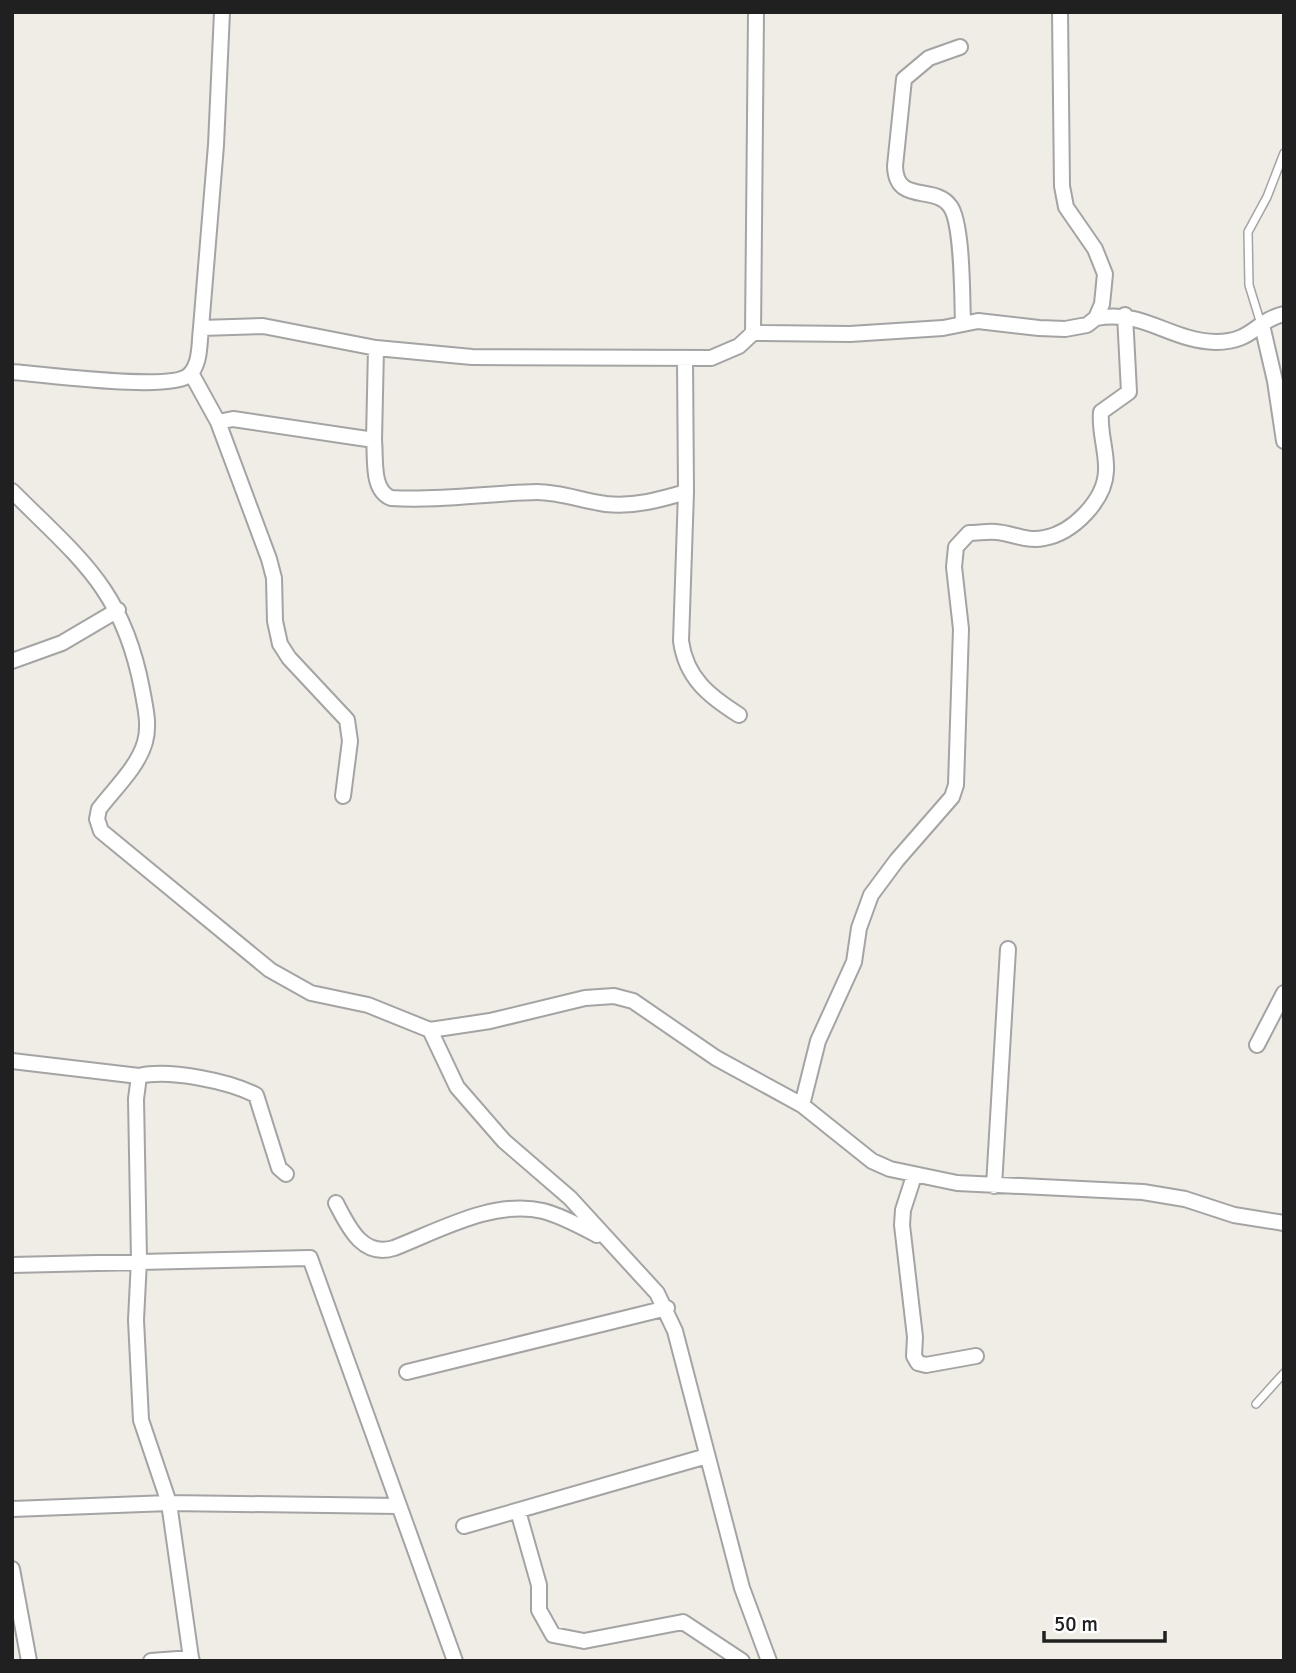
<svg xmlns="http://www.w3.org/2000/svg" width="1296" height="1673" font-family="Signika,sans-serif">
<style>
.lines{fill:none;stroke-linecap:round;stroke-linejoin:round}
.service-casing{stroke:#a4a4a4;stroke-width:10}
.minor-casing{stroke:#a4a4a4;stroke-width:18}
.service{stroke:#fff;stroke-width:7}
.minor{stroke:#fff;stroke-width:14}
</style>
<rect width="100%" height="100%" fill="#f0ece6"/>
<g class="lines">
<defs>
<path id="service" d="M1261,324L1249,285L1248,232L1267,197L1284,153
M1256,1404L1284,1373"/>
<path id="minor" d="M960,47L929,58L904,79L895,166C896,205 934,184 950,206C963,223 962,299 963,324
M1096,318C1143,309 1170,341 1216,342C1253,342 1255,321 1284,314
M1262,325L1275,381L1284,441
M201,328L263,326L376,348L472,357L711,358L739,346L753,333L756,12
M753,333L850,334L943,328L978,321L1039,328L1065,329L1087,325L1096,318L1102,304L1105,274L1095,249L1066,207L1062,186L1060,12
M12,372C43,374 171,392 189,375C201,364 199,343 201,328L216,145L222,12
M191,373L218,422L269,559L274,578L275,621L280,644L289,658L347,720L350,741L343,796
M218,422L233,419L374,440L376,348
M374,440C376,459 371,490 391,498C440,501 489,493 537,492C560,492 583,501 606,504C634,507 659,500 686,492L685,359
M12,491C80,559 123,589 142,689C145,706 150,725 145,742C138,767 114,789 99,809L97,819L101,831L270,970L311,993L368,1005L430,1030L457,1087L504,1141L570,1198L657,1293L675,1331L742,1588L769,1661
M686,492L681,641C686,678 709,696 739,715
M12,661L62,643L118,610
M430,1030L490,1021L585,998L614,996L633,1001L716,1058L802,1105L872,1161L890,1169L957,1183L1143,1192L1185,1199L1234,1215L1284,1223
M1257,1045L1284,993
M12,1061L139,1076
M802,1105L818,1041L854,962L859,928L871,895L897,860L952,797L956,785L961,629L954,567L956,547L969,533C978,533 988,531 996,532C1012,533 1027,542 1044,538C1073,533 1105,500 1106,471C1107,451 1099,432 1101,412L1129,392L1125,315
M914,1176L903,1210L902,1225L915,1337L914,1356L918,1363L926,1365L976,1356
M994,1186L1008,949
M336,1203C348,1226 362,1258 394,1248C438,1231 494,1199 543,1211C562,1216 580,1226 597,1235
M12,1265L310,1258L455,1661
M407,1372L667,1308
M12,1509L169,1503L399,1506
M518,1511L539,1585V1610L553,1635L584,1641L683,1622L742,1661
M464,1526L707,1456
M12,1569L29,1661
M191,1658L169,1503L141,1420L136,1320L139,1260L136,1099L139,1076C170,1069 228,1081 256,1095L279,1168L286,1174
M151,1661L191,1658L192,1661"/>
</defs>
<use href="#service" class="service-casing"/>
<use href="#minor" class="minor-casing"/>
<use href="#service" class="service"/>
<use href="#minor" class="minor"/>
</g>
<rect width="1296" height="1673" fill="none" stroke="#202020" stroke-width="28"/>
<path d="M1044 1631v10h121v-10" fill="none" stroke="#202020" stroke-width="3.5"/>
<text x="1054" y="1631" font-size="21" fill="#202020" stroke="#ffffff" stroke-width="5" paint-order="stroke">50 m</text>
</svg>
